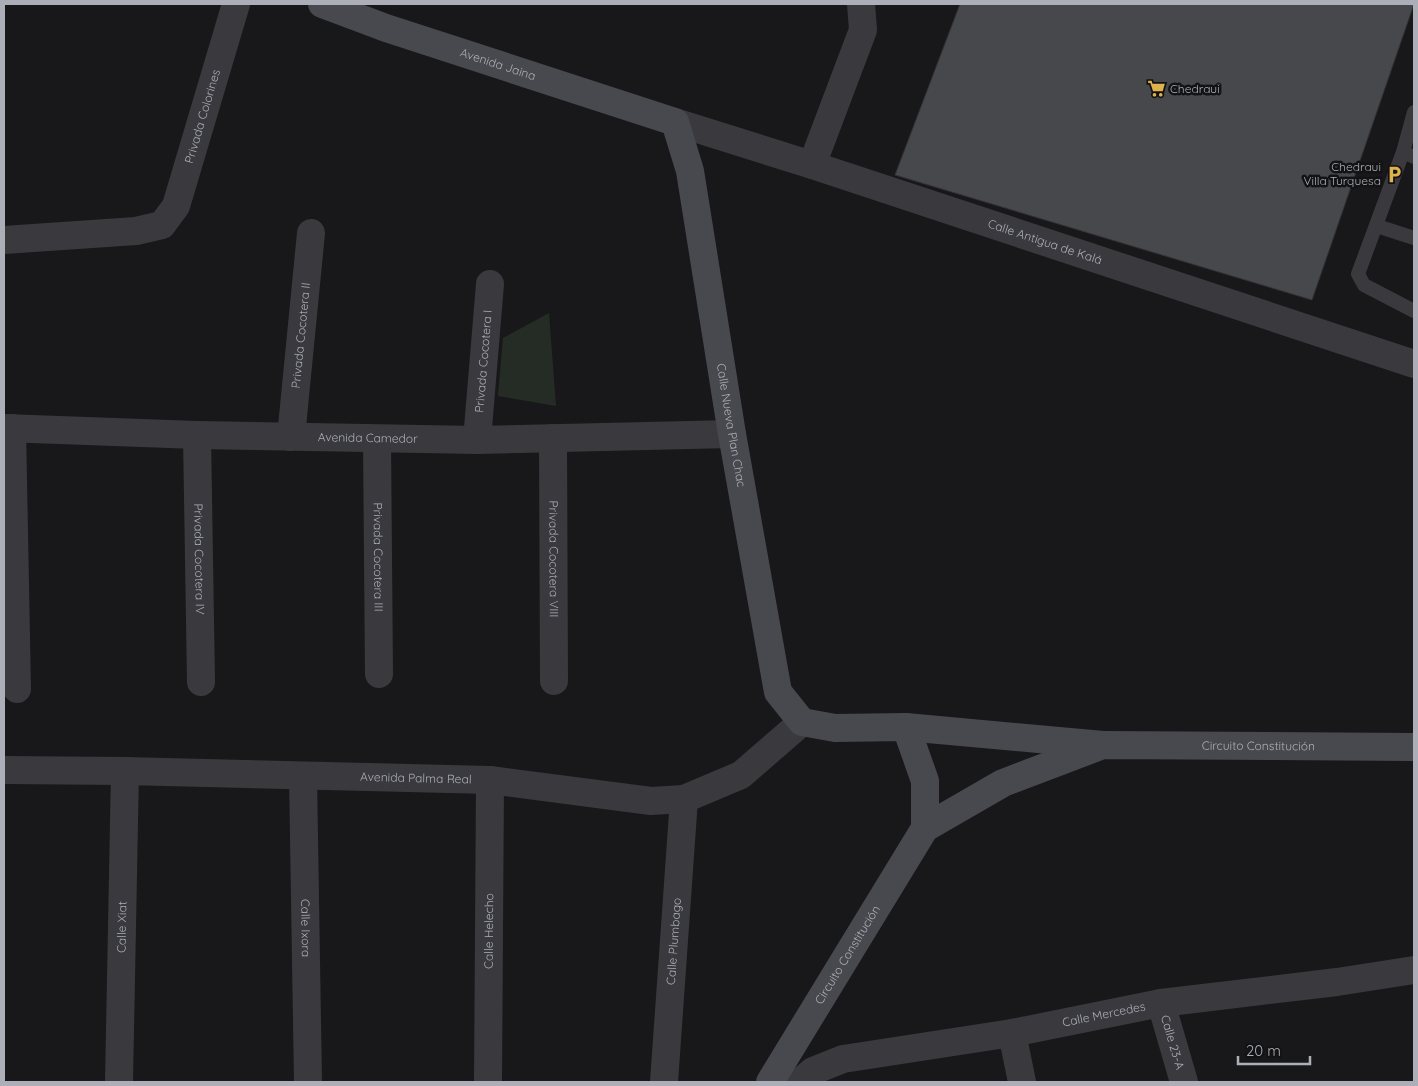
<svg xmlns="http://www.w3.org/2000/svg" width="1418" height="1086" font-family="Quicksand,sans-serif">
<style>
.green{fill:#252c26}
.building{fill:#47484c;stroke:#333236}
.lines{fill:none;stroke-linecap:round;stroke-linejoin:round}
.service{stroke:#3a3a3e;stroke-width:14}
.minor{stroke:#3a3a3e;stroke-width:28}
.tertiary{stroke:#3a3a3e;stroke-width:28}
.secondary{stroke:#48494e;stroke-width:28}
.labels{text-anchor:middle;stroke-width:5;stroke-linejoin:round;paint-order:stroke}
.street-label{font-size:12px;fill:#acafb8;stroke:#131315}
.poi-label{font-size:12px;fill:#acafb8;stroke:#131315;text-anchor:start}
</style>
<rect width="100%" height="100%" fill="#18181a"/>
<path class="green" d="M549,313L556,406L498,396L503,338Z"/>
<path class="building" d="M960,4H1414L1312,300L895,175Z"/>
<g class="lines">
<path class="service" d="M1414,112L1403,152L1358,274L1364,285L1414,311
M1403,152L1414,157
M1377,226L1414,238"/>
<g class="minor">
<path d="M812,165L863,30L861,4"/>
<path id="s1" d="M4,240L136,231L162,225L176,206L236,4"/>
<path id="s2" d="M4,428L197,435L477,440L732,434"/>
<path d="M12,428L17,689"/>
<path id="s3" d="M197,435L201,682"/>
<path id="s4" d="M291,437L311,233"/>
<path id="s5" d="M553,438L554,681"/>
<path id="s6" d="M377,439L379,674"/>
<path id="s7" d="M477,440L490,284"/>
<path id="s8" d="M4,770L125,771L490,780L651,801L684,799L741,775L802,722"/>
<path id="s9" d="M303,776L308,1082"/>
<path id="s10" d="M1161,1003L1184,1082"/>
<path d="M1012,1033L1022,1082"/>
<path id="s11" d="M119,1082L125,771"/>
<path id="s12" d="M488,1082L490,780"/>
<path id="s13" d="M664,1082L684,799"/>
<path id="s14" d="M800,1082L813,1071L843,1059L1012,1033L1161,1003L1337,982L1414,970"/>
</g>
<path class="tertiary" id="s15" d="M675,122L812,165L1414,364"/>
<g class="secondary">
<path id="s16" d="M322,4L386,28L675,122L690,171L732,434L778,692L802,722L835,728L906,727L1103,745"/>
<path d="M906,727L925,781V828"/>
<path id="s17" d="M770,1082L925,828L1003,783L1103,745L1414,747"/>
</g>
</g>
<defs>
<symbol id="supermarket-bare" viewBox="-9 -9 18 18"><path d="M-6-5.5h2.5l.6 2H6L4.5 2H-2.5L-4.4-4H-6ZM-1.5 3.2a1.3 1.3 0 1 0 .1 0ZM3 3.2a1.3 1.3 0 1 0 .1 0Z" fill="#deb24c" stroke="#131315" stroke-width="2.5" paint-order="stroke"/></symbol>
<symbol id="parking-bare" viewBox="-9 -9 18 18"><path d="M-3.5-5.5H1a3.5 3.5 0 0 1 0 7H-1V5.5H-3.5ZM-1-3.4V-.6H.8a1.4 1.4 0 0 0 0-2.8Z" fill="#deb24c" stroke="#131315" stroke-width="2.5" paint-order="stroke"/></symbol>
</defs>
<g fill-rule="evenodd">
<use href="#supermarket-bare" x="1144" y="76" width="25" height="25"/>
<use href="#parking-bare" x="1382" y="162" width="25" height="25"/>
</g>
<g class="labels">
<g class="street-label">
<text dy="4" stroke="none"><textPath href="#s16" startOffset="186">Avenida Jaina</textPath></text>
<text dy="4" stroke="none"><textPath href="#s1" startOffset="276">Privada Colorines</textPath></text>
<text dy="4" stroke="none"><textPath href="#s15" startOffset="389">Calle Antigua de Kalá</textPath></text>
<text dy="4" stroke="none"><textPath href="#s4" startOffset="102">Privada Cocotera II</textPath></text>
<text dy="4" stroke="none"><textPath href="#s7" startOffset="79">Privada Cocotera I</textPath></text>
<text dy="4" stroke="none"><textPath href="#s16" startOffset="681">Calle Nueva Plan Chac</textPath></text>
<text dy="4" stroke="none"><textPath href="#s2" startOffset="364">Avenida Camedor</textPath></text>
<text dy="4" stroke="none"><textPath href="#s6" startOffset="118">Privada Cocotera III</textPath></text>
<text dy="4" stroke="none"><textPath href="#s3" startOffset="124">Privada Cocotera IV</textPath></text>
<text dy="4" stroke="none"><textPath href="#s5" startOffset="121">Privada Cocotera VIII</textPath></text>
<text dy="4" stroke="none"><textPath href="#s17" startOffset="650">Circuito Constitución</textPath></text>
<text dy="4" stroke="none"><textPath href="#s8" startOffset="412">Avenida Palma Real</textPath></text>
<text dy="4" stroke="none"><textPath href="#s11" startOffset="155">Calle Xiat</textPath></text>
<text dy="4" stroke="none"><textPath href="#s9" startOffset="152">Calle Ixora</textPath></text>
<text dy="4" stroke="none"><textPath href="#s12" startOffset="151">Calle Helecho</textPath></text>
<text dy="4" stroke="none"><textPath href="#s13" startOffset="141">Calle Plumbago</textPath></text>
<text dy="4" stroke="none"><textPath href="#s17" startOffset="149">Circuito Constitución</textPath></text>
<text dy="4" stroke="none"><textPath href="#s14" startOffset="314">Calle Mercedes</textPath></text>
<text dy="4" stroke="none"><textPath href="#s10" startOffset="41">Calle 23-A</textPath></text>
</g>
<g class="poi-label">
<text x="1170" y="93">Chedraui</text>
<text x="1381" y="171" text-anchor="end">Chedraui<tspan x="1381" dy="14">Villa Turquesa</tspan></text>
</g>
</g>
<rect width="1418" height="1086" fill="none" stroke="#acafb8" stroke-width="10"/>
<path d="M1238 1056v8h72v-8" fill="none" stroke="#acafb8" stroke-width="2.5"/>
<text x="1246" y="1056" font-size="15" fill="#acafb8" stroke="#131315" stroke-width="4" paint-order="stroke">20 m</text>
</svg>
